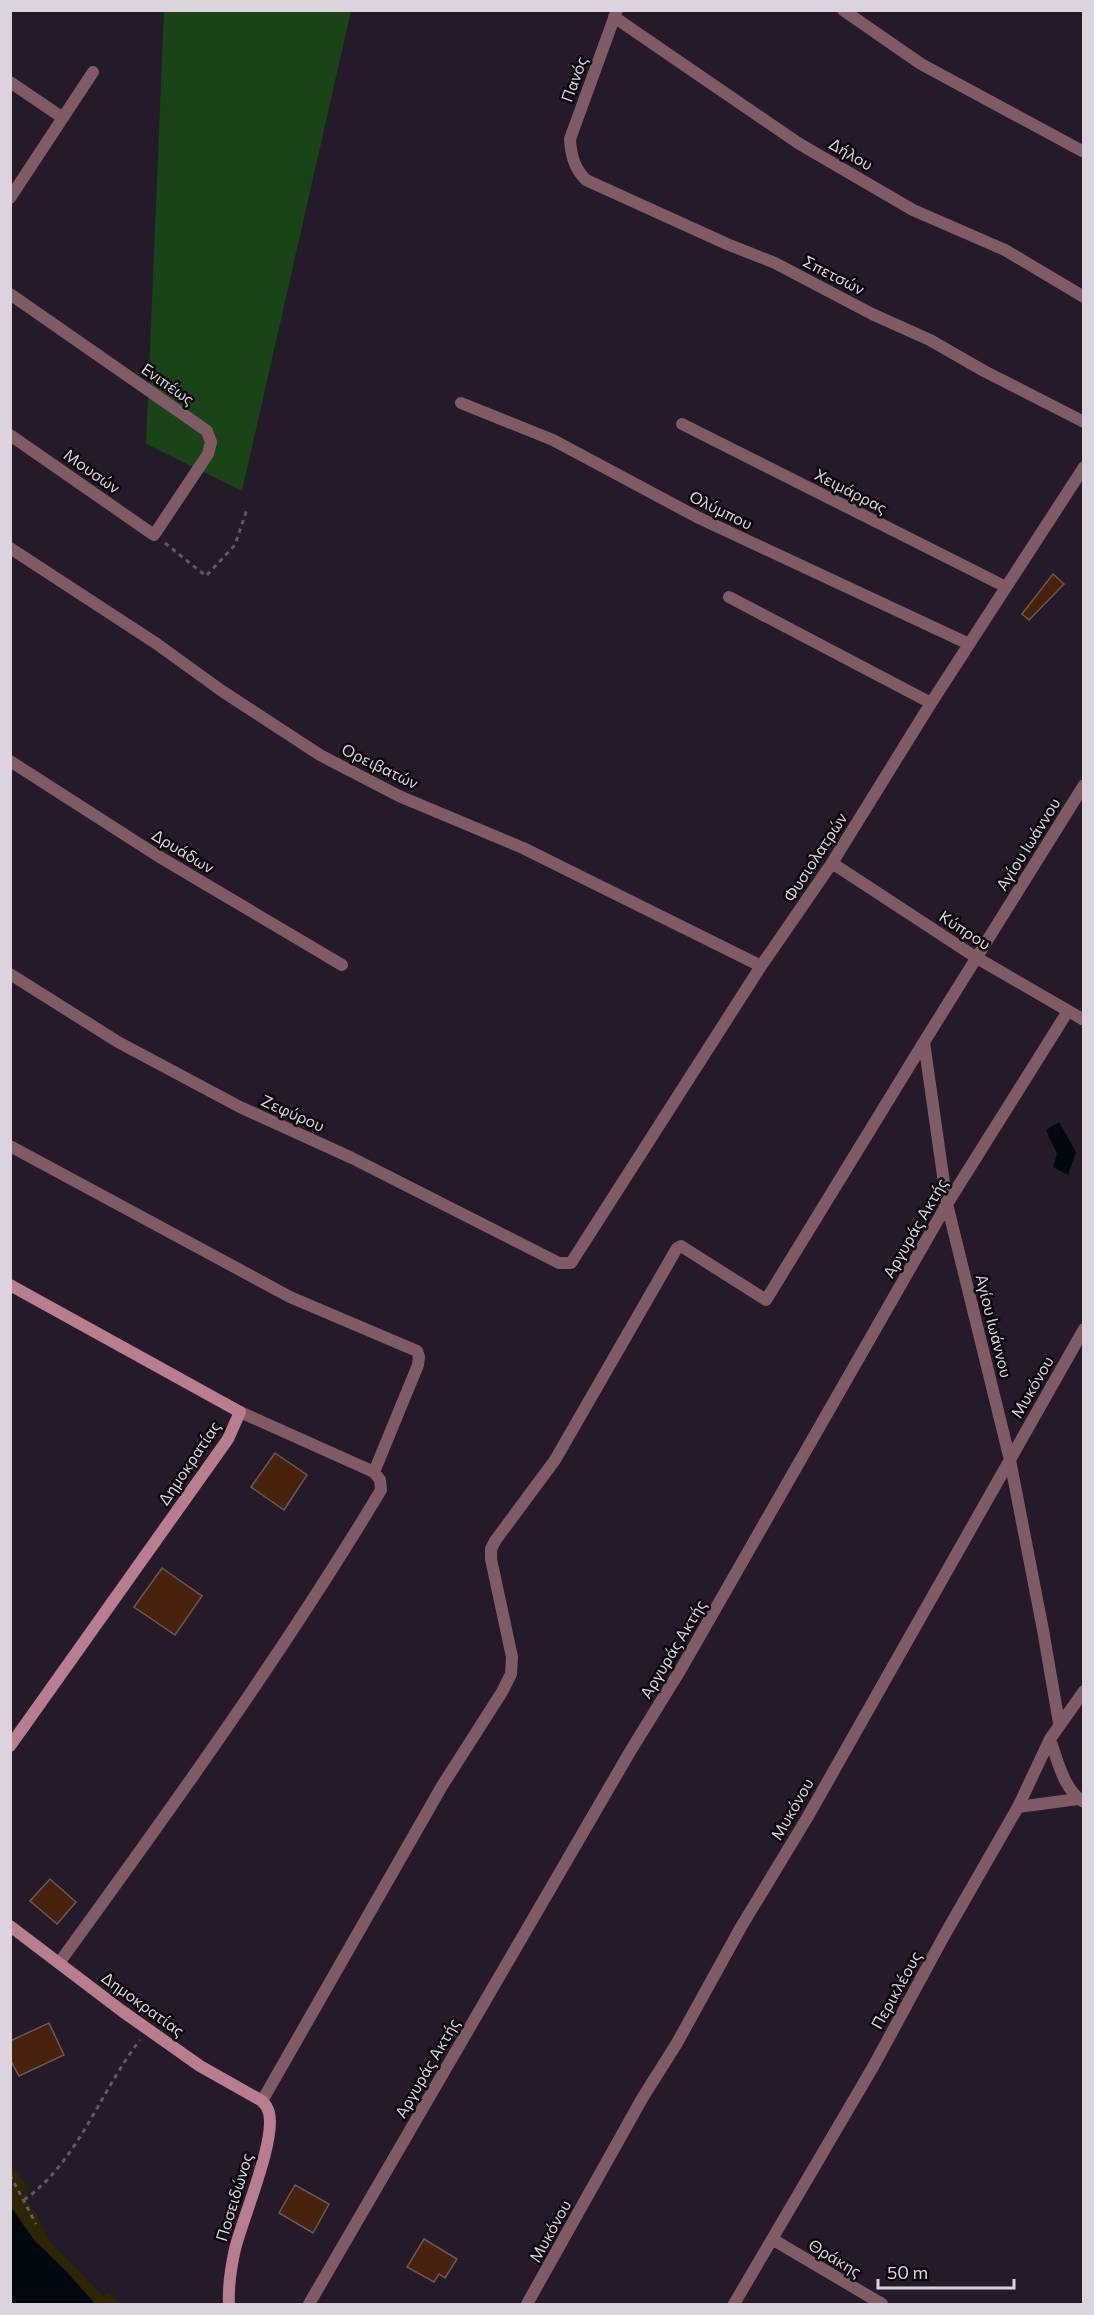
<svg xmlns="http://www.w3.org/2000/svg" width="1094" height="2315" font-family="Commissioner,sans-serif">
<style>
.green{fill:#184417}
.sand{fill:#2d2504}
.water{fill:#00090d}
.building{fill:#49220d;stroke:#6e5950;stroke-width:1.5}
.lines{fill:none;stroke-linecap:round;stroke-linejoin:round}
.path{stroke:#615866;stroke-width:3;stroke-dasharray:4.5 4.5;stroke-linecap:butt}
.street{stroke:#805b65;stroke-width:12}
.secondary{stroke:#b87d8e;stroke-width:12}
.labels{text-anchor:middle;stroke-width:5;stroke-linejoin:round;paint-order:stroke}
.street-label{font-size:16px;fill:#dbd4df;stroke:#0b070d}
</style>
<rect width="100%" height="100%" fill="#241a29"/>
<path class="green" d="M164,11H351L242,491L146,444Z"/>
<path class="sand" d="M10,2164L29,2188L27,2194L29,2204L37,2214L47,2238L103,2296L108,2293L119,2304H95L66,2271L34,2240L11,2206Z"/>
<path class="water" d="M1059,1122L1076,1152L1068,1175L1053,1167L1057,1154L1046,1130Z
M10,2206L34,2240L66,2271L95,2304H11Z"/>
<path class="building" d="M1053,574L1064,584L1029,620L1022,614Z
M275,1453L307,1475L284,1510L251,1487Z
M162,1568L202,1596L175,1635L134,1607Z
M50,1879L76,1902L57,1924L30,1901Z
M49,2023L64,2055L19,2076L10,2059V2041Z
M295,2185L329,2204L313,2233L279,2213Z
M424,2239L457,2259L445,2278L439,2274L434,2282L407,2267Z"/>
<g class="lines">
<path class="path" d="M165,543L206,576L235,545L247,509
M10,2175L36,2224
M24,2200C79,2161 100,2091 140,2040"/>
<path class="street" d="M617,10L570,139C571,155 574,168 586,180L727,244L775,263L872,314L930,340L984,371L1084,422
M843,10L921,64L1084,152
M614,17L798,143L913,210L1005,250L1084,297
M10,82L63,118
M10,198L93,72
M10,294L207,431L211,442L208,454L154,535L10,435
M461,403L553,440L697,517L969,644
M682,424L1006,587
M10,548L157,644L222,691L320,755L399,796L523,848L761,966
M729,597L931,703
M10,761L158,856L342,965
M832,863L977,958L1084,1020
M10,974L118,1042L240,1107L352,1158L559,1263H571L761,966L832,863L931,703L1084,467
M10,1146L290,1297L417,1351L419,1357L418,1365L374,1472
M1059,1723L1043,1630L1010,1460L947,1204L924,1042L1084,785
M1050,1739C1057,1759 1064,1791 1084,1802
M1018,1807L1078,1799
M59,1963C171,1809 283,1653 381,1490L380,1480L374,1472L240,1412
M262,2101L442,1786L502,1692L511,1674L512,1657L491,1559V1549L495,1541L555,1460L677,1248L681,1246L766,1300L924,1042
M772,2239L882,2304
M309,2304L631,1750L681,1669L947,1204L1068,1011
M527,2304L643,2097L677,2043L741,1927L807,1818L1084,1329
M734,2304L873,2067L944,1936L1018,1807L1050,1739L1084,1691"/>
<path class="secondary" d="M10,1285L240,1412L228,1439L10,1746
M10,1926L122,2011L200,2066L262,2101C265,2104 268,2108 269,2113C276,2141 243,2217 235,2249C231,2267 228,2286 229,2304"/>
</g>
<g class="labels">
<g class="street-label">
<text transform="translate(574 79) rotate(-70)" y="6">Πανός</text>
<text transform="translate(851 154) rotate(30)" y="6">Δήλου</text>
<text transform="translate(834 275) rotate(27)" y="6">Σπετσών</text>
<text transform="translate(168 384) rotate(35)" y="6">Ενιπέως</text>
<text transform="translate(92 471) rotate(35)" y="6">Μουσών</text>
<text transform="translate(851 491) rotate(27)" y="6">Χειμάρρας</text>
<text transform="translate(721 510) rotate(26)" y="6">Ολύμπου</text>
<text transform="translate(380 766) rotate(26)" y="6">Ορειβατών</text>
<text transform="translate(1028 844) rotate(-58)" y="6">Αγίου Ιωάννου</text>
<text transform="translate(183 851) rotate(31)" y="6">Δρυάδων</text>
<text transform="translate(815 857) rotate(-57)" y="6">Φυσιολατρών</text>
<text transform="translate(965 930) rotate(33)" y="6">Κύπρου</text>
<text transform="translate(293 1113) rotate(24)" y="6">Ζεφύρου</text>
<text transform="translate(915 1228) rotate(-60)" y="6">Αργυράς Ακτής</text>
<text transform="translate(994 1326) rotate(76)" y="6">Αγίου Ιωάννου</text>
<text transform="translate(1032 1387) rotate(-60)" y="6">Μυκόνου</text>
<text transform="translate(189 1463) rotate(-56)" y="6">Δημοκρατίας</text>
<text transform="translate(673 1649) rotate(-59)" y="6">Αργυράς Ακτής</text>
<text transform="translate(792 1809) rotate(-60)" y="6">Μυκόνου</text>
<text transform="translate(896 1990) rotate(-61)" y="6">Περικλέους</text>
<text transform="translate(143 2004) rotate(36)" y="6">Δημοκρατίας</text>
<text transform="translate(427 2068) rotate(-60)" y="6">Αργυράς Ακτής</text>
<text transform="translate(234 2197) rotate(-73)" y="6">Ποσειδώνος</text>
<text transform="translate(550 2231) rotate(-61)" y="6">Μυκόνου</text>
<text transform="translate(835 2258) rotate(31)" y="6">Θράκης</text>
</g>
</g>
<rect width="1094" height="2315" fill="none" stroke="#dbd4df" stroke-width="24"/>
<path d="M878 2279v9h136v-9" fill="none" stroke="#dbd4df" stroke-width="3"/>
<text x="887" y="2279" font-size="18" fill="#dbd4df" stroke="#0b070d" stroke-width="4.5" paint-order="stroke">50 m</text>
</svg>
